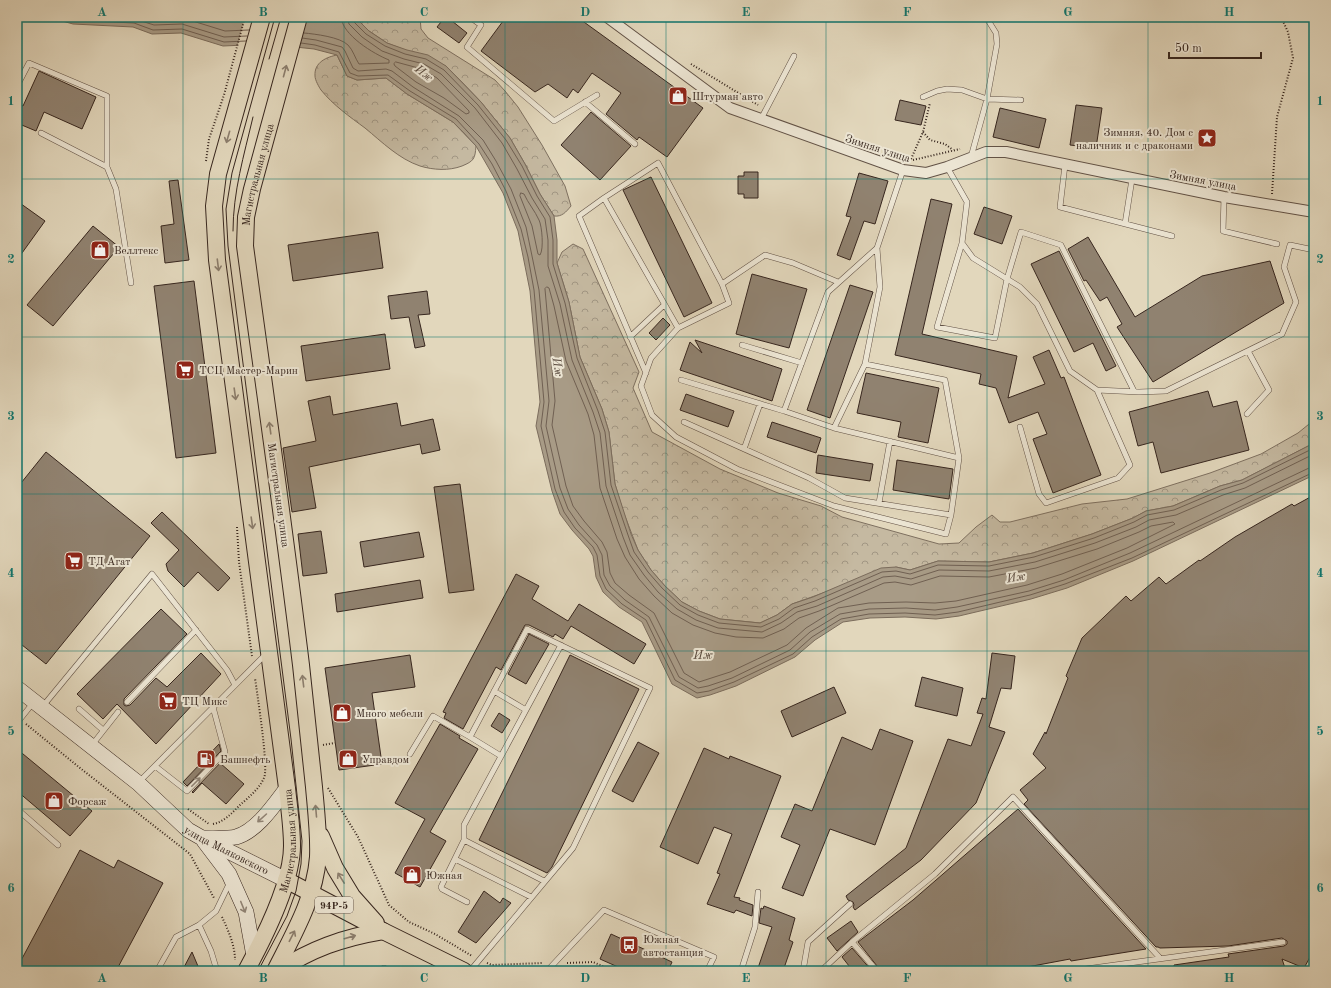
<svg xmlns="http://www.w3.org/2000/svg" width="1331" height="988" font-family="'Old Standard TT',serif">
<style>
.forest{fill:url(#forest-crowns);stroke:#7e7060}
.water{fill:#a89b86;stroke:#7b6c5c}
.pier{fill:#e2d7bc}
.lines{fill:none;stroke-linecap:round;stroke-linejoin:round}
.shore{stroke:#706052;stroke-width:1}
.building{fill:#908270;stroke:#37261e}
.lane-casing{stroke:#625246;stroke-width:6}
.street-casing{stroke:#625246;stroke-width:12}
.secondary-casing{stroke:#37261e;stroke-width:16}
.primary-casing{stroke:#37261e;stroke-width:18}
.path{stroke:#37261e;stroke-width:2;stroke-dasharray:1 2;stroke-linecap:butt}
.lane{stroke:#ece5d3;stroke-width:5}
.street{stroke:#ece5d3;stroke-width:10}
.secondary{stroke:#ece5d3;stroke-width:15}
.primary{stroke:#e2d7bc;stroke-width:16}
.tram{stroke:#37261e;stroke-width:1}
.oneway{stroke:#8c7e6d}
.oneway2{stroke:#928678}
.grid{fill:none;stroke:#0f766e;stroke-width:1;stroke-opacity:0.55}
.labels{text-anchor:middle;stroke-width:4;stroke-linejoin:round;paint-order:stroke}
.shield{fill:#ece5d3;stroke:#6d5f54;stroke-width:1}
.shield-label{font-size:10px;font-weight:bold;fill:#37261e}
.poi-label{font-size:11px;fill:#37261e;stroke:#ece5d3;text-anchor:start}
.street-label{font-size:11px;fill:#37261e;stroke:#ece5d3}
.water-label{font-size:12px;font-style:italic;fill:#59493d;stroke:#ece5d3}
.neatline{fill:none;stroke:#0f766e;stroke-width:1.5}
.grid-label{font-size:13px;text-anchor:middle;font-weight:bold;fill:#0f766e}
</style>
<defs>
<pattern id="forest-crowns" width="20" height="18" patternUnits="userSpaceOnUse"><rect width="20" height="18" fill="#c5b9a1"/><path d="M2 6a3 3 0 1 1 6 0M12 15a3 3 0 1 1 6 0" fill="none" stroke="#a19683"/></pattern>
</defs>
<rect width="100%" height="100%" fill="#e2d7bc"/>
<filter id="stains"><feTurbulence type="fractalNoise" baseFrequency=".005" numOctaves="4"/><feColorMatrix values="0 0 0 0 .2 0 0 0 0 .09 0 0 0 0 .02 0 0 0 .5 -.17"/></filter>
<radialGradient id="worn" r=".72"><stop offset=".6" stop-color="#630" stop-opacity="0"/><stop offset="1" stop-color="#630" stop-opacity=".3"/></radialGradient>
<path class="forest" d="M355,17H420L421,29L428,38L495,80L505,91L518,107L542,145L565,186L571,206C566,212 562,217 554,216L540,194L525,164L510,138L481,102L462,82L446,66L387,43L369,31Z
M337,55L347,76L357,80L386,78L407,94L453,122L476,146C475,159 474,161 462,166C449,171 433,170 420,166C399,159 382,142 365,128C350,117 333,105 321,90C319,87 315,80 315,76C314,62 327,57 337,55Z
M573,244L583,249L639,372L633,388L652,432L720,469L778,493L821,506L842,517L939,544L959,543L976,527L992,515L1000,522H1010L1082,504L1127,499L1210,473L1261,454L1298,433L1314,420V443L1242,480L1220,486L1173,506L1146,511L1133,518L1092,534L1033,553L989,562L938,561L910,570L896,567L792,604L777,615L760,623L720,619L699,611L682,602L665,586L651,570L638,550L623,511L615,484L609,432L602,409L580,357L569,302L557,263L562,252Z"/>
<path class="water" d="M48,17H355L369,31L387,43L407,50L428,55L446,66L481,102L510,138L525,164L540,194L554,216L557,240V263L569,302L580,357L602,409L609,432L615,484L631,534L638,550L651,570L665,586L682,602L699,611L720,619L760,623L777,615L792,604L813,597L881,568L896,567L910,570L938,561L989,562L1033,553L1092,534L1133,518L1146,511L1173,506L1220,486L1242,480L1314,443V475L1133,561L1067,588L1031,599L959,616L936,619L905,617L870,618L843,622L815,640L795,657L736,686L710,695L697,698L672,684L642,622L619,607L603,592L596,577L593,556L589,549L572,530L560,514L552,491L536,426L540,402L530,291L518,231L503,193L476,146L464,133L453,122L407,94L386,78L357,80L347,76L337,55L314,49L267,44L223,46L181,33L152,34L133,27L73,24Z"/>
<path class="pier" d="M245,17H308L299,49L267,46L237,48Z"/>
<g class="lines">
<path class="shore" d="M63,17L74,20L134,23L153,30L182,29L224,42L246,41
M112,17L135,19L154,25L182,24L224,37L247,36
M149,17L155,19L183,18L225,31L249,30
M347,17L349,24L362,37L382,51L404,59L424,64L441,74L475,108L502,143L517,169L532,198L545,219L548,240V266L560,304L572,360L593,412L600,433L606,486L623,537L630,555L644,575L658,592L677,609L696,620L718,628L762,632L781,623L797,612L817,606L883,577L895,576L911,579L939,570L989,571L1035,562L1095,543L1136,527L1149,520L1176,515L1223,495L1245,488L1314,454
M352,17L353,21L366,34L385,46L405,54L426,59L444,70L478,105L506,140L522,166L537,196L550,217L553,240V264L565,303L577,358L598,411L605,432L611,485L628,535L634,552L648,572L662,588L680,605L698,615L719,623L761,627L779,619L794,608L815,601L882,572L896,571L910,574L938,565L989,566L1034,557L1094,538L1134,522L1147,515L1174,510L1221,490L1243,483L1314,448
M304,33C315,34 340,37 348,45C353,50 355,58 359,64L389,63V60C374,54 342,35 341,17
M302,38L316,40L342,47L345,51L353,68L358,71L386,69L392,71L413,87L459,116L483,140L496,161L511,189L526,227L532,256L539,290L549,401L546,426L560,488L568,509L579,525L597,545L602,555L604,575L610,586L625,600L649,617L679,677L698,688L708,686L732,678L790,650L810,632L840,614L869,609L906,608L935,610L957,607L1029,591L1064,580L1130,553L1309,468L1314,467
M301,43L315,45L339,52L350,73L358,76L388,75L410,91L456,119L479,144L492,164L506,191L521,229L528,257L534,290L544,402L541,426L555,489L564,512L575,528L593,547L597,555L600,576L606,589L622,604L646,620L675,680L697,693L709,691L734,682L793,654L812,637L841,619L869,614L905,613L935,615L958,612L1030,595L1065,584L1132,558L1314,472
M396,62L422,69L437,78L469,111V113L466,114L444,98L416,82L395,66L394,64Z
M521,193L524,194C528,203 535,211 539,220C542,226 544,249 540,255L538,254L532,226L520,196Z
M547,287L549,288L554,306L566,361L588,414L594,435L600,488L617,539L625,557L639,579L654,596L672,613L693,625L715,633L736,637L763,638L784,629L799,618L819,611L884,583L895,582L911,585L940,576L989,577L1036,568L1097,549L1139,532L1151,526L1173,522L1175,524L1127,548L1062,574L1027,585L956,601L935,603L906,602L869,603L838,608L806,628L787,645L730,672L699,682L684,673L654,613L629,595L615,583L610,573L607,552L602,542L584,521L573,506L566,486L552,425L555,401L545,289Z"/>
</g>
<path class="building" d="M445,17H447L467,33L459,43L437,27Z
M506,17H577L703,108L667,157L639,137L637,140L606,114L621,93L592,73L578,93L573,89L567,98L548,84L535,92L481,51Z
M39,71L96,97L82,129L44,112L36,131L17,123V104L23,106Z
M900,100L926,106L921,125L895,120Z
M1076,105L1102,108L1096,148L1070,145Z
M1000,108L1046,119L1039,148L993,137Z
M591,112L631,146L600,180L561,145Z
M744,172H758V198H744V194H738V176H744Z
M859,173L888,181L875,224L864,221L850,260L837,255L851,217L846,216Z
M651,177L712,303L684,317L623,190Z
M178,180L189,260L165,263L161,226L174,224L169,181Z
M931,199L952,204L922,334L1017,356L1008,398L1045,384L1033,357L1049,350L1061,378L1064,377L1101,475L1053,493L1033,439L1047,434L1038,412L1009,423L996,388L979,384L981,374L895,355Z
M17,201L45,221L17,260Z
M984,207L1012,216L1002,244L974,234Z
M93,226L119,247L53,326L27,305Z
M378,232L383,268L293,281L288,245Z
M1088,237L1135,317L1202,276L1270,261L1284,303L1153,382L1117,327L1122,324L1107,297L1100,301L1086,280L1084,281L1068,249Z
M1059,251L1116,366L1106,371L1093,343L1074,352L1031,264Z
M752,274L807,289L789,348L736,334Z
M194,281L216,453L176,458L154,286Z
M850,285L873,292L830,418L807,410Z
M427,291L430,314L418,315L425,346L415,348L409,317L391,319L388,296Z
M663,318L670,325L656,340L649,333Z
M385,334L390,369L306,381L301,346Z
M695,340L782,369L772,401L680,370L690,342L702,353Z
M866,373L939,388L928,443L898,437L901,422L857,413Z
M1208,391L1213,407L1237,401L1249,450L1161,473L1153,442L1138,446L1129,412Z
M686,394L734,411L728,427L680,410Z
M330,396L333,415L397,403L401,426L433,419L440,450L422,454L420,444L309,467L316,508L292,512L283,448L316,441L308,401Z
M772,422L821,438L816,453L767,437Z
M46,452L150,536L46,664L17,641V488Z
M818,455L873,464L870,481L816,473Z
M897,460L953,469L949,499L893,490Z
M460,484L474,590L449,593L434,487Z
M1314,495V950L1304,968L1282,959L1286,971H1174V965L1229,957L1228,954L1284,946L1287,944V941L1282,938L1228,946L1160,948L1158,947H1156L1024,804L1028,800L1020,790L1046,768L1033,754L1045,732L1046,734L1068,678L1066,676L1082,638L1126,596L1131,601L1159,577L1166,584L1199,560L1200,561L1235,537L1292,504L1294,506Z
M162,512L230,578L218,591L198,572L184,587L168,571L166,564L179,550L151,523Z
M321,531L327,573L303,576L298,534Z
M419,532L424,557L364,567L360,542Z
M516,574L539,586L532,599L568,621L579,604L646,644L634,664L571,626L563,639L555,634L553,637L529,625H525L501,670L496,667L463,729L444,718L446,713L443,712Z
M420,580L423,598L337,612L335,594Z
M161,609L187,634L124,699V705L126,706L130,705L156,678L167,687L201,653L221,674L156,744L117,704L103,719L77,694Z
M529,634L549,644L526,684L508,674Z
M992,653L1015,656L1011,689L1001,688L989,727L1005,732L976,803L921,860L855,910L853,907L854,905L853,902L848,900L846,896L906,848L948,739L971,746L983,714L977,713L982,698L986,699Z
M410,655L415,687L372,693L382,764L339,770L325,668Z
M570,655L639,689L552,867L547,873L479,840Z
M922,677L963,688L957,716L915,706Z
M834,687L846,713L792,737L781,711Z
M499,713L510,720L502,733L491,726Z
M440,724L460,736L459,738L478,749L430,832L446,841L420,887L395,873L425,819L395,803Z
M880,729L913,741L875,845L830,829L803,896L782,888L800,845L781,837L795,804L812,811L842,737L872,750Z
M638,742L659,753L633,802L612,791Z
M219,744L221,751L187,786L183,782Z
M704,748L729,759L730,756L781,776L734,897L740,898L739,900L753,905L752,916L736,910L734,913L707,904L720,874L717,873L732,834L714,827L698,864L660,847Z
M17,749L92,811L70,836L17,791Z
M228,755L220,763L244,784L226,804L202,783L193,793L192,792Z
M1018,809L1146,949L1071,961L1070,959L1006,971H881L858,942L913,900Z
M80,850L114,868L118,860L163,883L116,971H17V968Z
M484,891L500,903L503,898L511,903L476,943L458,932Z
M764,906L795,918L789,940L793,942L783,971H757L772,927L759,923L761,908L763,909Z
M851,921L858,932L837,951L827,938Z
M611,934L672,962L668,971H627L600,959Z
M852,948L872,971H853L842,957Z
M192,952L200,971H182Z"/>
<g class="lines">
<defs>
<path id="lane" d="M470,17L481,25L467,47L554,121L597,95
M17,86L29,63L107,96V167
M923,97L937,91L947,89L962,90L987,99L1021,100
M585,102L635,144
M761,119L794,56
M41,133L107,167L116,189L131,283
M971,157L987,99L997,44L996,33L986,17
M1065,165L1060,207L1172,236
M947,167L967,202L962,243L973,258L1020,287L1037,304L1070,371L1097,390L1139,392L1166,391L1282,334L1296,302L1284,267L1290,245L1314,250
M1224,197L1223,231L1277,244
M604,198L579,216L646,373
M1125,224L1132,179
M962,243L937,327L995,338L1007,279L1021,232L1061,245L1134,391
M722,284L729,303L678,328L604,198L658,163L722,284L765,255L793,263L838,282
M678,328L651,358L641,386L652,415L676,437L737,469L834,506L946,534L951,515
M630,337L664,305
M742,345L802,363
M865,364L834,428L959,458L945,380L865,364L880,287L877,248
M681,380L784,411
M1247,414L1269,390L1248,351
M684,422L809,478L845,498L951,515L959,458
M1020,427L1039,494L1046,503L1118,478L1130,465L1097,390
M834,428L784,411L828,292L877,248L903,170
M744,449L760,404
M879,503L890,441
M494,691L526,710
M127,702L196,630
M43,706L152,574L227,670L235,685
M79,709L103,730
M17,723L33,703
M470,737L501,756
M92,745L118,712
M410,754L433,716L470,737L527,629L650,688L573,848L470,971
M155,766L187,791L225,752L213,707
M139,782L266,654
M17,809L58,845
M464,840L441,887L442,889L467,902
M455,859L531,897
M544,881L464,840V825L561,645
M199,925L211,951L217,971
M852,942L877,971
M157,971L176,937L199,925L216,911L230,882
M377,971L384,968L391,971
M547,971L604,910L714,957L707,971
M741,971L755,927L758,892
M803,971L808,942L850,904
M821,971L852,942L935,874L1013,797L1160,958
M1071,971L1283,942"/>
<path id="street" d="M607,17L730,108L903,170L926,173L947,167L986,152H1006L1224,197L1314,212"/>
<g id="secondary">
<path id="s1" d="M17,688L138,783L188,830L202,838L286,880"/>
<path d="M205,838C215,838 226,839 236,837C257,831 274,805 287,788"/>
<path d="M204,841L229,874L246,912L254,956"/>
</g>
<g id="primary">
<path d="M321,836L335,868L352,896L376,923"/>
<path d="M286,880L383,931L464,971"/>
<path id="s2" d="M246,971C264,938 292,883 292,846C292,827 289,807 287,788L217,260L214,206L218,174L262,17"/>
<path id="s3" d="M275,971C293,935 315,898 318,857C319,834 316,810 314,787C310,746 305,706 301,665C284,525 264,386 245,246L246,217L252,189L299,17"/>
<path d="M277,971C312,949 341,938 383,931"/>
</g>
</defs>
<use href="#lane" class="lane-casing"/>
<use href="#street" class="street-casing"/>
<use href="#secondary" class="secondary-casing"/>
<use href="#primary" class="primary-casing"/>
<path class="path" d="M691,64L758,105
M923,132L930,140L945,144L953,150
M911,159L923,132L930,103
M913,160L960,149
M206,161L209,139L224,95L245,17
M1272,194L1277,117L1293,58L1288,32L1281,17
M237,527L239,562L252,656
M26,724L80,768L190,854L214,898
M323,745L335,743
M328,788L358,837L389,905L409,922L435,934L472,956
M188,809L209,824
M213,824C224,822 232,813 240,805C249,797 259,789 264,778C269,769 257,693 255,678
M222,917C228,930 235,945 235,960
M487,963L492,965L542,963
M567,963L593,962L614,971"/>
<use href="#lane" class="lane"/>
<use href="#street" class="street"/>
<use href="#secondary" class="secondary"/>
<use href="#primary" class="primary"/>
<path class="tram" d="M269,59L281,17
M233,231C233,192 244,155 253,117
M258,971L287,916L296,891L301,864L302,841L291,739L228,246L226,209L232,173L275,17"/>
</g>
<defs><path id="oneway-shaft" d="M-6 0H5M1.5-3L5.5 0L1.5 3" fill="none" stroke-width="1.6" stroke-linecap="round" stroke-linejoin="round"/></defs>
<g class="oneway">
<use href="#oneway-shaft" transform="translate(285 71) rotate(-75)"/>
<use href="#oneway-shaft" transform="translate(228 137) rotate(106)"/>
<use href="#oneway-shaft" transform="translate(218 265) rotate(83)"/>
<use href="#oneway-shaft" transform="translate(235 394) rotate(82)"/>
<use href="#oneway-shaft" transform="translate(270 428) rotate(-98)"/>
<use href="#oneway-shaft" transform="translate(252 523) rotate(82)"/>
<use href="#oneway-shaft" transform="translate(303 681) rotate(-97)"/>
<use href="#oneway-shaft" transform="translate(316 811) rotate(-95)"/>
<use href="#oneway-shaft" transform="translate(341 878) rotate(-122)"/>
<use href="#oneway-shaft" transform="translate(292 936) rotate(-63)"/>
<use href="#oneway-shaft" transform="translate(350 937) rotate(-16)"/>
</g>
<g class="oneway2">
<use href="#oneway-shaft" transform="translate(196 782) rotate(-45)"/>
<use href="#oneway-shaft" transform="translate(262 818) rotate(138)"/>
<use href="#oneway-shaft" transform="translate(243 907) rotate(68)"/>
</g>
<path class="grid" d="M183,17V971M344,17V971M505,17V971M666,17V971M826,17V971M987,17V971M1148,17V971M17,179H1314M17,337H1314M17,494H1314M17,651H1314M17,809H1314"/>
<defs>
<symbol id="shop-square" viewBox="-11 -11 22 22"><rect x="-9" y="-9" width="18" height="18" rx="4" fill="#8f2418" stroke="#ece5d3"/><path d="M-5-2.5h2.3a2.7 3.5 0 0 1 5.4 0H5L5.5 6h-11ZM-1.5-2.5h3a1.5 2.3 0 0 0-3 0Z" fill="#fff"/></symbol>
<symbol id="sight-square" viewBox="-11 -11 22 22"><rect x="-9" y="-9" width="18" height="18" rx="4" fill="#8f2418" stroke="#ece5d3"/><path d="M0-6L1.8-2.2L6-1.7L2.9 1.2L3.7 5.4L0 3.3L-3.7 5.4L-2.9 1.2L-6-1.7L-1.8-2.2Z" fill="#fff"/></symbol>
<symbol id="supermarket-square" viewBox="-11 -11 22 22"><rect x="-9" y="-9" width="18" height="18" rx="4" fill="#8f2418" stroke="#ece5d3"/><path d="M-6-5.5h2.5l.6 2H6L4.5 2H-2.5L-4.4-4H-6ZM-1.5 3.2a1.3 1.3 0 1 0 .1 0ZM3 3.2a1.3 1.3 0 1 0 .1 0Z" fill="#fff"/></symbol>
<symbol id="fuel-square" viewBox="-11 -11 22 22"><rect x="-9" y="-9" width="18" height="18" rx="4" fill="#8f2418" stroke="#ece5d3"/><path d="M-5.5-6h7V0h2V4h1.3V-2.5L3-4.5l.8-.8L6-3V5H2.5V1h-1V6h-7ZM-4.2-4.7v3.2H.2V-4.7Z" fill="#fff"/></symbol>
<symbol id="bus-square" viewBox="-11 -11 22 22"><rect x="-9" y="-9" width="18" height="18" rx="4" fill="#8f2418" stroke="#ece5d3"/><path d="M-5-6H5V4H4V6H2V4H-2V6H-4V4H-5ZM-3.5-4V0h7V-4ZM-3.5 1.2v1.5H-2V1.2ZM2 1.2v1.5H3.5V1.2Z" fill="#fff"/></symbol>
</defs>
<g fill-rule="evenodd">
<use href="#shop-square" x="667" y="85" width="22" height="22"/>
<use href="#sight-square" x="1196" y="127" width="22" height="22"/>
<use href="#shop-square" x="89" y="239" width="22" height="22"/>
<use href="#supermarket-square" x="174" y="359" width="22" height="22"/>
<use href="#supermarket-square" x="63" y="550" width="22" height="22"/>
<use href="#supermarket-square" x="157" y="690" width="22" height="22"/>
<use href="#shop-square" x="331" y="702" width="22" height="22"/>
<use href="#fuel-square" x="195" y="748" width="22" height="22"/>
<use href="#shop-square" x="337" y="748" width="22" height="22"/>
<use href="#shop-square" x="43" y="790" width="22" height="22"/>
<use href="#shop-square" x="401" y="864" width="22" height="22"/>
<use href="#bus-square" x="618" y="934" width="22" height="22"/>
</g>
<g class="labels">
<rect class="shield" x="315" y="897" width="38" height="16" rx="3"/>
<g class="shield-label">
<text x="334" y="909">94Р-5</text>
</g>
<g class="poi-label">
<text x="692" y="100">Штурман авто</text>
<text x="1193" y="136" text-anchor="end">Зимняя, 40. Дом с<tspan x="1193" dy="13">наличник и с драконами</tspan></text>
<text x="114" y="254">Веллтекс</text>
<text x="199" y="374">ТСЦ Мастер-Марин</text>
<text x="88" y="565">ТД Агат</text>
<text x="182" y="705">ТЦ Микс</text>
<text x="356" y="717">Много мебели</text>
<text x="220" y="763">Башнефть</text>
<text x="362" y="763">Управдом</text>
<text x="68" y="805">Форсаж</text>
<text x="426" y="879">Южная</text>
<text x="643" y="943">Южная<tspan x="643" dy="13">автостанция</tspan></text>
</g>
<g class="street-label">
<text transform="translate(878 148) rotate(18)" y="4">Зимняя улица</text>
<text dy="4" stroke="none"><textPath href="#s3" startOffset="811">Магистральная улица</textPath></text>
<text transform="translate(1203 180) rotate(11)" y="4">Зимняя улица</text>
<text transform="translate(279 495) rotate(82)" y="4">Магистральная улица</text>
<text dy="4" stroke="none"><textPath href="#s2" startOffset="139">Магистральная улица</textPath></text>
<text dy="4" stroke="none"><textPath href="#s1" startOffset="266">улица Маяковского</textPath></text>
</g>
<g class="water-label">
<text transform="translate(424 73) rotate(38)" y="4">Иж</text>
<text transform="translate(558 367) rotate(81)" y="4">Иж</text>
<text transform="translate(1016 577) rotate(-10)" y="4">Иж</text>
<text x="703" y="659">Иж</text>
</g>
</g>
<rect width="1331" height="988" fill="none" stroke="#e2d7bc" stroke-width="44"/>
<path d="M1169 52v6h92v-6" fill="none" stroke="#37261e" stroke-width="2"/>
<text x="1175" y="52" font-size="12" fill="#37261e" stroke="#ece5d3" stroke-width="3" paint-order="stroke">50 m</text>
<rect x="22" y="22" width="1287" height="944" class="neatline"/>
<g class="grid-label">
<text x="102" y="16">A</text>
<text x="263" y="16">B</text>
<text x="424" y="16">C</text>
<text x="585" y="16">D</text>
<text x="746" y="16">E</text>
<text x="907" y="16">F</text>
<text x="1068" y="16">G</text>
<text x="1229" y="16">H</text>
<text x="11" y="105">1</text>
<text x="1320" y="105">1</text>
<text x="11" y="263">2</text>
<text x="1320" y="263">2</text>
<text x="11" y="420">3</text>
<text x="1320" y="420">3</text>
<text x="11" y="577">4</text>
<text x="1320" y="577">4</text>
<text x="11" y="735">5</text>
<text x="1320" y="735">5</text>
<text x="11" y="892">6</text>
<text x="1320" y="892">6</text>
<text x="102" y="982">A</text>
<text x="263" y="982">B</text>
<text x="424" y="982">C</text>
<text x="585" y="982">D</text>
<text x="746" y="982">E</text>
<text x="907" y="982">F</text>
<text x="1068" y="982">G</text>
<text x="1229" y="982">H</text>
</g>
<rect width="100%" height="100%" filter="url(#stains)"/>
<rect width="100%" height="100%" fill="url(#worn)"/>
</svg>
